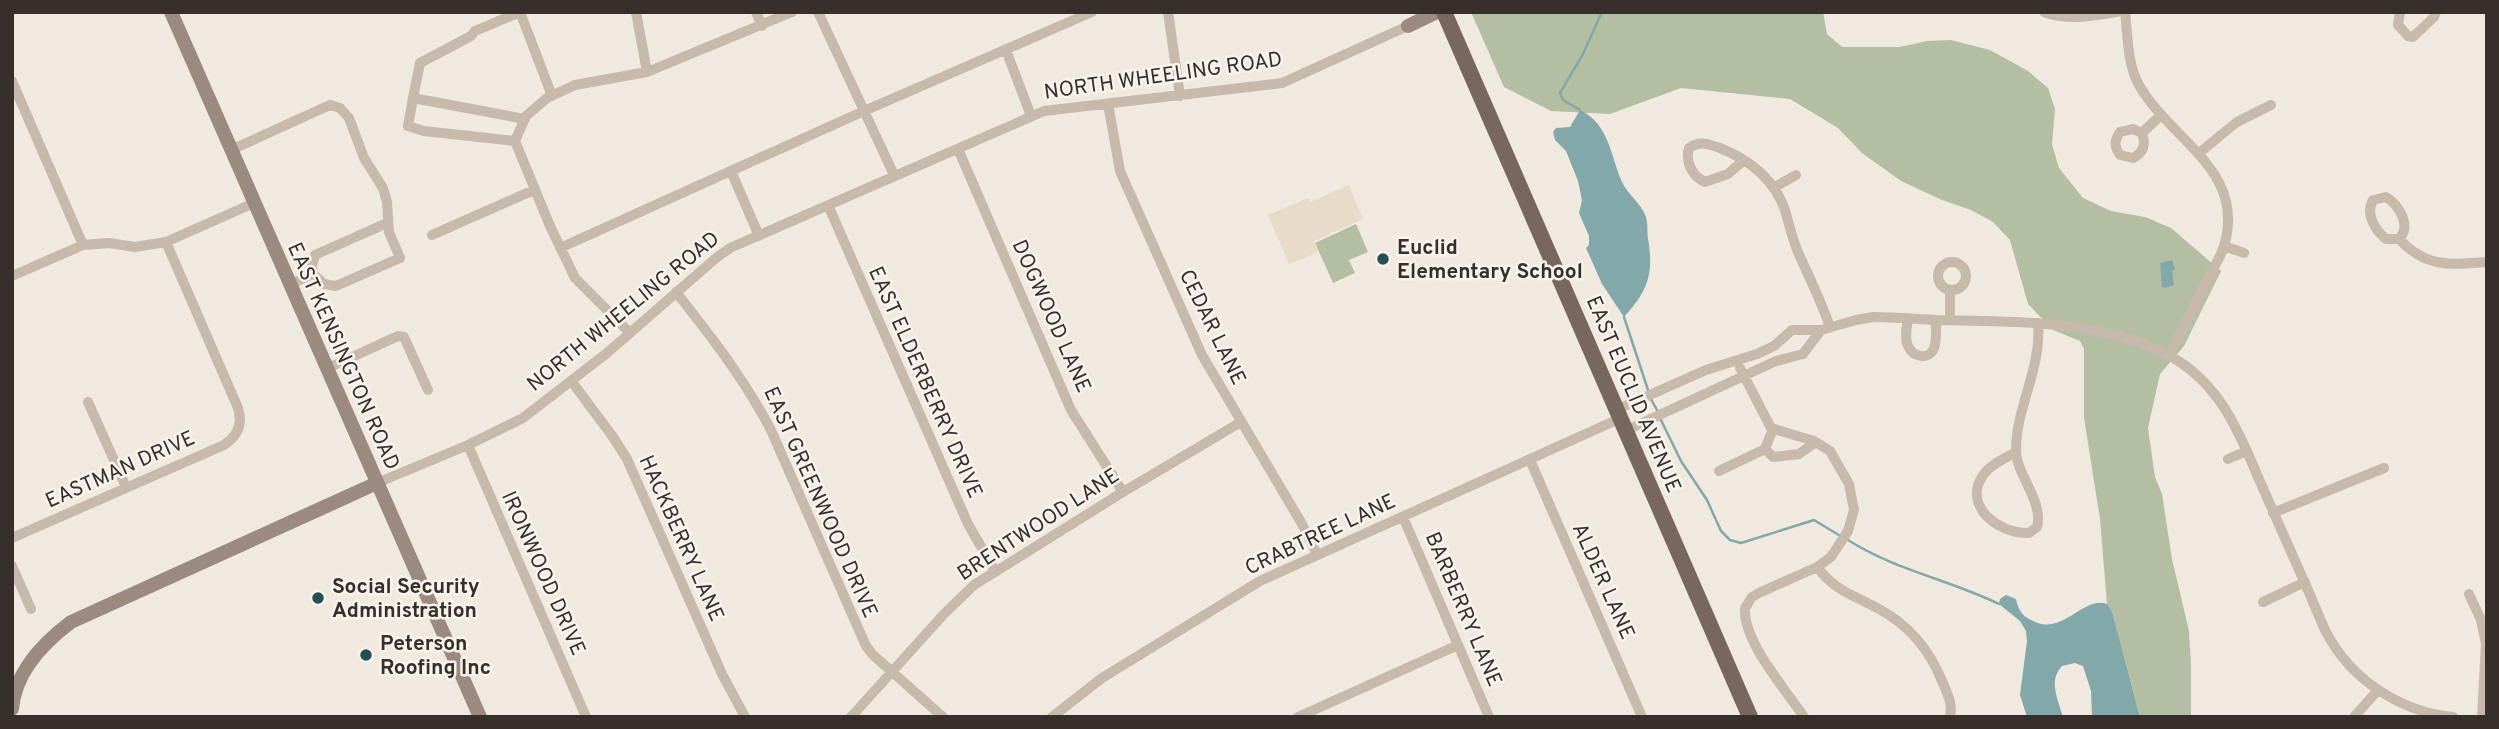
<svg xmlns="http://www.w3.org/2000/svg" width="2499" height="729" font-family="Overpass,sans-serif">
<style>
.green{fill:#b4bea2}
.plaza{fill:#e7dac9}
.water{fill:#82a8aa}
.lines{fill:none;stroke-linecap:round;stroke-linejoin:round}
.stream{stroke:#82a8aa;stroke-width:2.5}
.street{stroke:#c7baad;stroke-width:10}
.secondary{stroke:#9b8a7f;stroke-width:14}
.primary{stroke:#77675e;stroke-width:16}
.poi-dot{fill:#254f54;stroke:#f8f3ec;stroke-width:2.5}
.labels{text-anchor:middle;stroke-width:5;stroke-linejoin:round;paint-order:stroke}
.street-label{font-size:21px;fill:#372f2b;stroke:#f8f3ec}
.poi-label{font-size:21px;font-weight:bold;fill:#372f2b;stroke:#f8f3ec;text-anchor:start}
</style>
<rect width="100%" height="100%" fill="#f0e9e0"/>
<path class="green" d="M1471,12H1823L1827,34L1842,47H1900L1927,41L1951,40L1990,50L2028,71L2048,88L2055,109L2052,144L2059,168L2083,198L2111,211L2145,217L2171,228L2221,271L2184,346L2160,374L2148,428L2155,477L2162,494L2172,559L2189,631L2191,665V717H2140L2112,611L2107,604L2100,519L2084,418V349L2080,341L2053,330L2028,304L2010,240L1993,222L1971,210L1942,200L1901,181L1862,153L1838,128L1790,99L1681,88L1610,114L1551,111L1504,87Z
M1356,224L1368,252L1349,260L1355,273L1333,283L1315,243Z"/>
<path class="plaza" d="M1349,185L1363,219L1314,241L1318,252L1289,264L1268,215L1308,198L1310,202Z"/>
<path class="water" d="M1580,110C1609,124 1610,154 1622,182C1628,195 1642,204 1646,217C1648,224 1647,232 1648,239C1654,273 1648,291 1624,317L1602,284L1586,248L1589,245V236L1579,213L1582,200L1578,181L1566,151L1555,140L1553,132L1556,128L1570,127Z
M2172,260L2175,269L2172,271L2174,285L2165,288L2162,287L2160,263Z
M2006,595L2016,599C2018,609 2022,616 2031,620C2062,638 2083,595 2107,604L2112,611L2140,717H2092L2091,691L2083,666L2075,663L2062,666C2048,681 2058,699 2063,717H2027L2020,695L2027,641L2026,631L2020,621L1999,604L2000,599Z"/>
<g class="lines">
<path class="stream" d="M1580,110L1563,100L1560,93L1583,54L1602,12
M1624,317L1649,393
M1651,399L1658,412
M1660,418L1681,461L1707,500L1721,531L1730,540L1741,543L1814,520L1842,537
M1848,540C1895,570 1950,580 1999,604"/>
<path class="street" d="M636,12L647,72
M756,12L762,26
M818,12L894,175
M1168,12L1180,96
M2044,12C2067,21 2093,16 2117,12
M2125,12C2128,36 2127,64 2139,85C2170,140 2247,170 2224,246C2220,259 2211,272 2205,284C2193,308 2181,332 2169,355
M2400,12L2398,25L2408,36L2413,37L2434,17L2436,12
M1006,50L1031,116
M12,81L83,245
M413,98L408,126L424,131L515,141
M1108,104L1120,171L1202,355L1302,524L1317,554
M525,119L413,98L420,63L471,36L475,31L520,12L552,96
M2142,133C2146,145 2144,152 2133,158L2120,155C2114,146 2114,141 2120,132L2133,129L2142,133L2161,115
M958,149L1071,410L1123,492
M231,150L330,105L340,108L349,118L364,158L383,188L387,202L389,232L400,258L336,286L324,284L313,274L312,266L315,255L387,223
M2199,153L2237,122L2271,105
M1744,160L1728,174L1705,182C1692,176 1685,162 1689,148C1700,140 1708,144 1720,148C1750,160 1774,179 1785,210C1789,224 1792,238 1798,252C1809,277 1821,301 1830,327
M731,171L759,236
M1775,187L1796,175
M828,205L968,524L995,571
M432,235L534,190
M2399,239C2412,226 2399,205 2386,197L2373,200C2365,214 2375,230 2386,239H2399C2426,268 2450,265 2487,262
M2224,246L2244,253
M560,248L864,111L1092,12
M1938 276a14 14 0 1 1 28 0a14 14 0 1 1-28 0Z
M12,276L83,245L109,243L135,247L166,242L254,203
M289,285L313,274
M1950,290V320
M676,292C713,339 742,376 770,428L866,646L872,654L943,717
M1908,318C1907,327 1904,338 1908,346C1913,357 1929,361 1934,348C1937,340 1936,328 1936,320
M629,332L575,278L550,226L515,141L526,116L547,98L575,85L647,72L792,12
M1740,368L1771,428L1814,441L1830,451L1849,484L1854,510L1848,531L1831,557L1817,567L1759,593L1752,597L1745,608C1743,642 1786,690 1804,717
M326,369L398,336L404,337L428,390
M572,382L613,437L627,459L722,674L745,717
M88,402L126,487
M1618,409L1706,370L1757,354L1774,346L1792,330H1821L1856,320L1873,317C1894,317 1915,319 1936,320C2010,321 2104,320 2170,356C2218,382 2238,429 2258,477C2273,511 2288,545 2303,579C2311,596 2318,615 2326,632C2351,680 2401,712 2453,717
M1773,429L1765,449L1773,457L1799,454L1816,442
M1627,430L1776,361L1803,354L1821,330
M468,445L586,717
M2016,452C2006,458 1991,464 1984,474C1961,505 1998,534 2029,533L2037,527C2044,501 2016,475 2016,450C2016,407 2042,368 2038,323
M2228,459L2247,451
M1530,460L1642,717
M1719,471L1765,449
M377,483L468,445L523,418L607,353L716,258L730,248L1044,111L1282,83L1408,26
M2273,513L2384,468
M1403,517L1489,717
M12,538L224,445C238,436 243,424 238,408L166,242
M12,566L31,609
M1817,567C1835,591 1854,595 1879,609C1909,625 1929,649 1942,681C1947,693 1953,703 1950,717
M2469,594L2481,620L2486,644L2482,717
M2263,602L2305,582
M851,717L944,614L974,585L1123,492L1241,422
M1052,717L1102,678L1260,581L1621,418
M1298,717L1458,645
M2354,717L2378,690"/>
<path class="secondary" d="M171,12L480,717
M1408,26L1437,12
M12,709C15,673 43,643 71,622L377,483"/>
<path class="primary" d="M1444,12L1750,717"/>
</g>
<g class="poi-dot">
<circle cx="1383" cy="259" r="7"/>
<circle cx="318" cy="598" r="7"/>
<circle cx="366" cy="655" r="7"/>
</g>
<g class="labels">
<g class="street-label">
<text transform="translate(1163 75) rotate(-8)" y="7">NORTH WHEELING ROAD</text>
<text transform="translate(623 311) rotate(-39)" y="7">NORTH WHEELING ROAD</text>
<text transform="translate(1052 316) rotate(66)" y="7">DOGWOOD LANE</text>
<text transform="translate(1213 327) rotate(64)" y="7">CEDAR LANE</text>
<text transform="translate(344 356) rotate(66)" y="7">EAST KENSINGTON ROAD</text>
<text transform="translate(926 382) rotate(66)" y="7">EAST ELDERBERRY DRIVE</text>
<text transform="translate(1634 394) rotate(67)" y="7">EAST EUCLID AVENUE</text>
<text transform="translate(120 469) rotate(-24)" y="7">EASTMAN DRIVE</text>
<text transform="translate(821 502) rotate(66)" y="7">EAST GREENWOOD DRIVE</text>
<text transform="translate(1038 524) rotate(-33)" y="7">BRENTWOOD LANE</text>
<text transform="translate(1320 534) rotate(-25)" y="7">CRABTREE LANE</text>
<text transform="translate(682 538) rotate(66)" y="7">HACKBERRY LANE</text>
<text transform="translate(544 573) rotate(66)" y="7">IRONWOOD DRIVE</text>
<text transform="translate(1604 581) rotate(66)" y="7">ALDER LANE</text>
<text transform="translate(1464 609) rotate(67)" y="7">BARBERRY LANE</text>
</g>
<g class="poi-label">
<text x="1397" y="254">Euclid<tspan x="1397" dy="24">Elementary School</tspan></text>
<text x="332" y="593">Social Security<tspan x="332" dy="24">Administration</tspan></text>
<text x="380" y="650">Peterson<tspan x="380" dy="24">Roofing Inc</tspan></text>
</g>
</g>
<rect width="2499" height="729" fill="none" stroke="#372f2b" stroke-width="28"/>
</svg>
